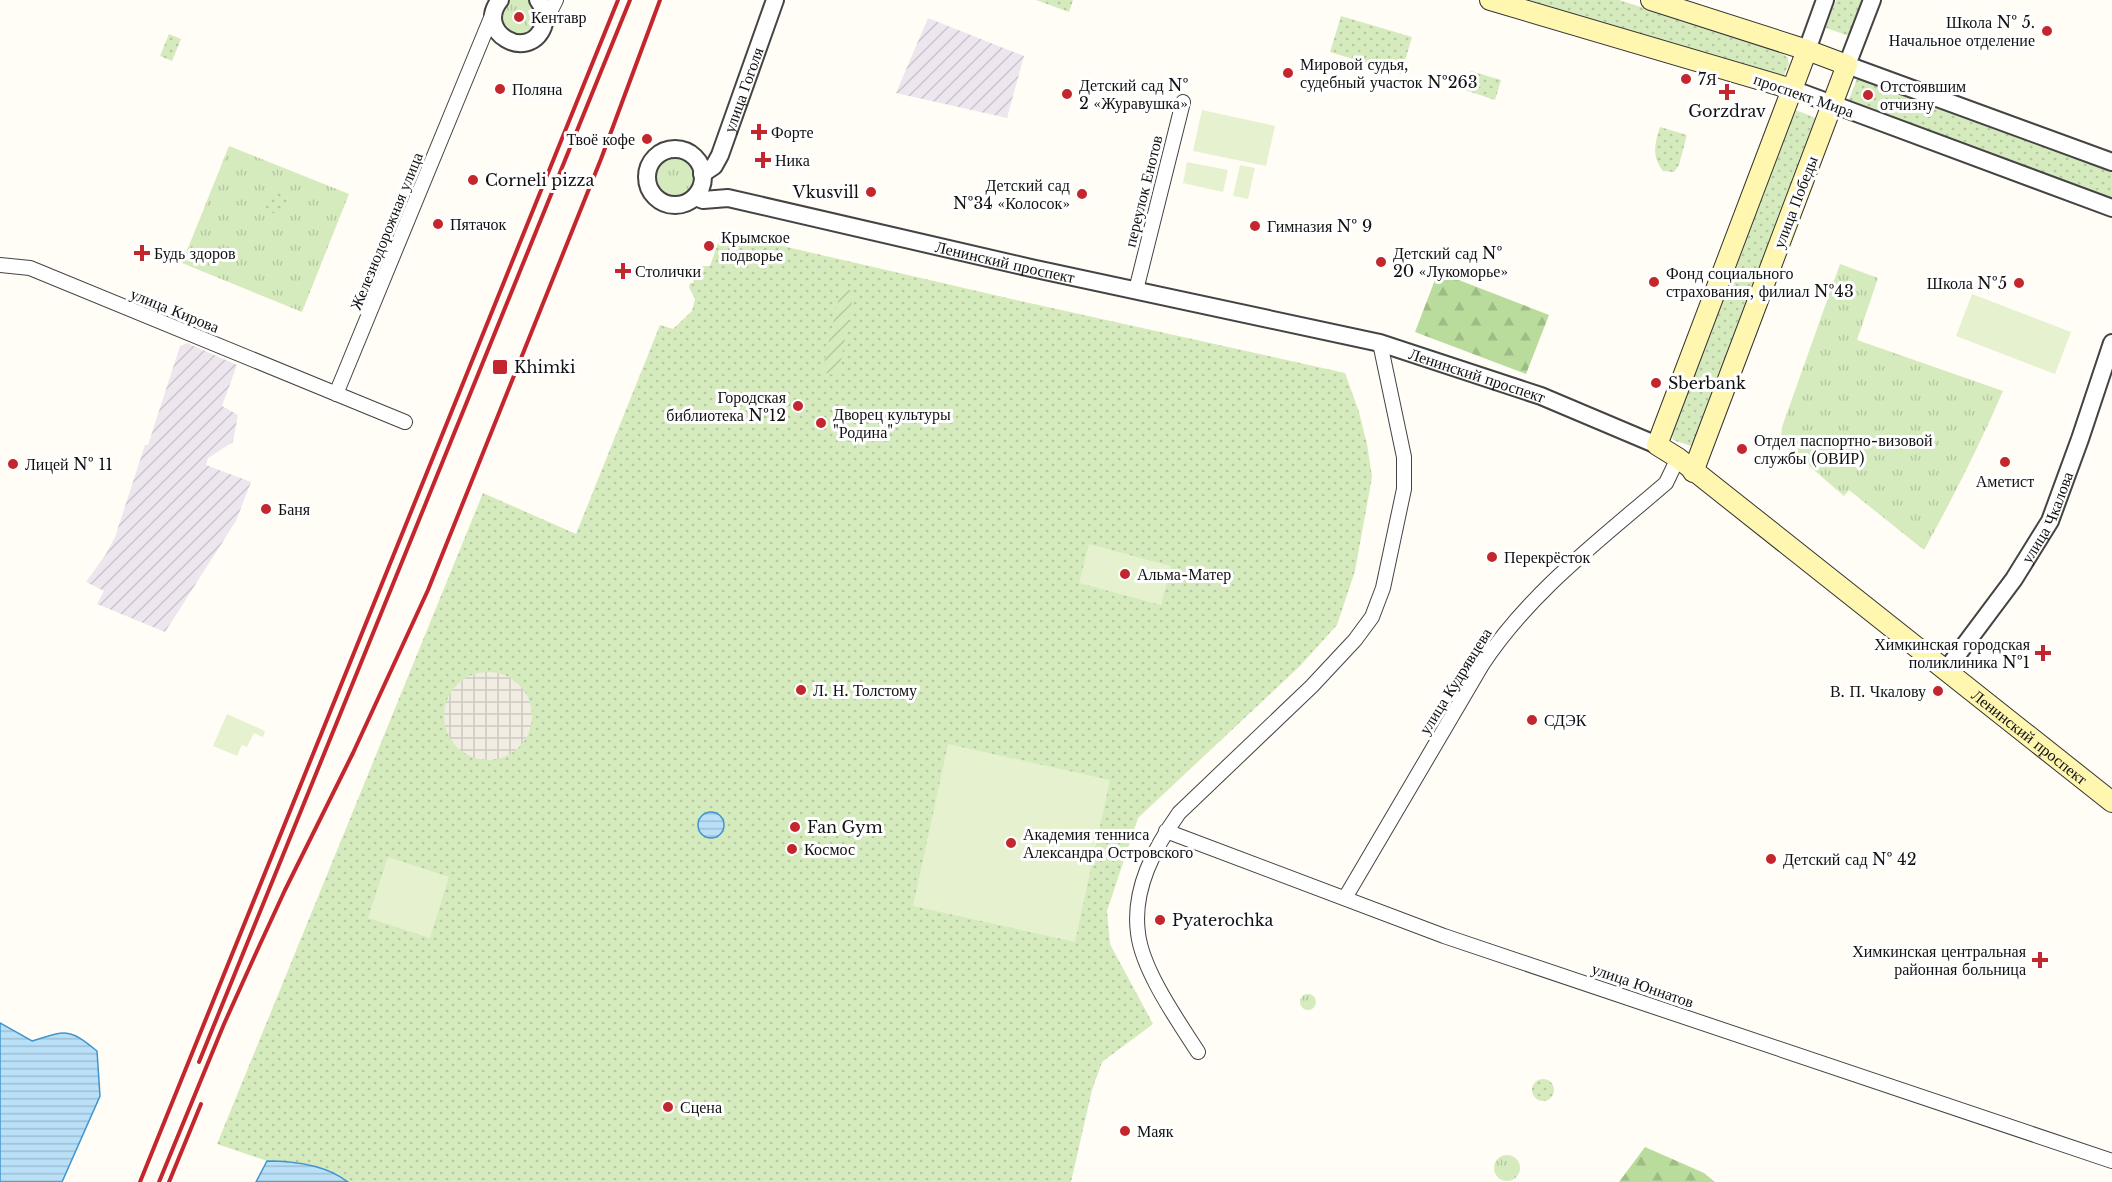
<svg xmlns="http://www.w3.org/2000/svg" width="2112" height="1182" font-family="'Libre Baskerville',serif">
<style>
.industrial{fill:url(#industrial-furrows)}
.grass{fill:url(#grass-tufts)}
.forest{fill:url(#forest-firs)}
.park{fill:url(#park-dots)}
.garden{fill:url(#garden-furrows)}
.pitch{fill:#e6f2cf}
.plaza{fill:url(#plaza-grid)}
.water{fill:url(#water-rules);stroke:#3f96cf;stroke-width:1.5}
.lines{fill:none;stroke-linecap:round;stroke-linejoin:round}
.minor-casing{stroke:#444;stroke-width:16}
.tertiary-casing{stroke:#444;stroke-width:20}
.secondary-casing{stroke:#333;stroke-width:22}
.minor{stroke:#fff;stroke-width:14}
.tertiary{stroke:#fff;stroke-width:16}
.secondary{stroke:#fff6b0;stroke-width:20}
.rail{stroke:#c4262e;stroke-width:4}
.poi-dot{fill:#c4262e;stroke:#fff;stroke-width:2}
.labels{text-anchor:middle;stroke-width:6;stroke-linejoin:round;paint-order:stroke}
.poi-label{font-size:16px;fill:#111;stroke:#fff;text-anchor:start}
.street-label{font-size:16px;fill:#111;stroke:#fff}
</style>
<defs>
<pattern id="industrial-furrows" width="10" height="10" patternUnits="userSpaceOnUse" patternTransform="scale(1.5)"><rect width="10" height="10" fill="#eee6ef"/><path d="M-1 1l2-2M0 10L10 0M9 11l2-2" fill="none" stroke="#cbc4cc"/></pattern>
<pattern id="grass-tufts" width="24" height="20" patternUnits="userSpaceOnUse" patternTransform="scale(1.5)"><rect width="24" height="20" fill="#d5ebbd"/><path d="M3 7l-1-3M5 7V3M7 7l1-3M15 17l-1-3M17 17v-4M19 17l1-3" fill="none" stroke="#b6c8a1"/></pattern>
<pattern id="forest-firs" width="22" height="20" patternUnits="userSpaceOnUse" patternTransform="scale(1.5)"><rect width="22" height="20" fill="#b9dc9c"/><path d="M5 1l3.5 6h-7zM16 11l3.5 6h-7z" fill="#9ebc85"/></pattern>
<pattern id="park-dots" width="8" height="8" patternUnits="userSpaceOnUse" patternTransform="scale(1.5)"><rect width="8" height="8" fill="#d5ebbd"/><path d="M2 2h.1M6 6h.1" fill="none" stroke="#b6c8a1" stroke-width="1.8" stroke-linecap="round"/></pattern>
<pattern id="garden-furrows" width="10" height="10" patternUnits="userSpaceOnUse" patternTransform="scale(1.5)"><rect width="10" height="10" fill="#d5ebbd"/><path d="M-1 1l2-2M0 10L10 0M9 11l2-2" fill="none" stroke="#b6c8a1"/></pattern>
<pattern id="plaza-grid" width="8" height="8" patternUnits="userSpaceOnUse" patternTransform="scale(1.5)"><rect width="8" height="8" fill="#f1ede2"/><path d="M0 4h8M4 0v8" fill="none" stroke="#cecac1"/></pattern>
<pattern id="water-rules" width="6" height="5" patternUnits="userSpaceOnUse" patternTransform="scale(1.5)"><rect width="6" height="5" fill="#b9e0f7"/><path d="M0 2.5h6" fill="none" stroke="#9ebfd3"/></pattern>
</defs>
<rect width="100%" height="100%" fill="#fffdf5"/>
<path class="industrial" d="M928,18L1024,56L1007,118L896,93Z
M187,343L237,365L222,406L238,415L233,442L208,458L206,465L251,482L236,521L165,632L97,604L104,591L86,582L106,554L115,537L145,445H148L180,346Z"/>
<path class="grass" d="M507,0H531L540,15L531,35H507L498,13Z
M229,146L349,194L302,312L182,263Z
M656 177a19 19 0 1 1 38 0a19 19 0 1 1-38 0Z
M1840,264L1878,278L1857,340L2003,391C1979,446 1953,498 1924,550L1849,490L1844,496L1786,446L1781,438L1782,427Z
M1300 1002a8 8 0 1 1 16 0a8 8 0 1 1-16 0Z
M1494 1168a13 13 0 1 1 26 0a13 13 0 1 1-26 0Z"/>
<path class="forest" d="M1438,272L1549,315L1526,374L1415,332Z
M1645,1147L1704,1173L1715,1182H1619Z"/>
<path class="park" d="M1036,0H1073L1069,12Z
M1529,0H1619L1778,50L1788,58L1789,64L1783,77L1775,78Z
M1836,0H1866L1852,37L1826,28Z
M1341,16L1412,37L1401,74L1330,52Z
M169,34L181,39L172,61L160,56Z
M1471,71L1501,80L1495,100L1465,90Z
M1858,76L2112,168V203L1847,105Z
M1793,109L1821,120L1698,441L1691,446L1673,440L1671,431Z
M1660,127L1687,135L1679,165L1674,172L1663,171C1651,156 1655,143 1660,127Z
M271,190L289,196L281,216L265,210Z
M722,232L1025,302L1345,373L1359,412L1367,444L1372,477L1355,571L1337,625L1300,666L1138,818L1107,911L1110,944L1153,1024L1102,1062L1092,1090L1071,1182H348L339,1175L293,1161H267L217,1144L483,493L576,534L660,325L673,329L692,311L695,299L689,287L690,283H693L699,266H710Z
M1532 1090a11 11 0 1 1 22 0a11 11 0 1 1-22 0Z"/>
<path class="garden" d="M841,288L854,291L838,376L822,372Z"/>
<path class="pitch" d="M1202,110L1275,126L1266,166L1193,151Z
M1187,162L1228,170L1223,192L1183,183Z
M1240,165L1255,168L1248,199L1233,196Z
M1972,294L2071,332L2055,374L1956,336Z
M1089,544L1171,566L1161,605L1079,583Z
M227,714L265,731L263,737L254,733L247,747L242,745L237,756L213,746Z
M948,744L1110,780L1075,942L913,906Z
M388,857L449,877L430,938L368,918Z"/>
<path class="plaza" d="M444 716a44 44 0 1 1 88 0a44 44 0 1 1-88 0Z"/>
<path class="water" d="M698 825a13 13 0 1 1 26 0a13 13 0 1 1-26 0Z
M0,1023L32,1041C67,1030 69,1028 97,1051L100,1096L62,1182H0Z
M267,1161C294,1161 326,1165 348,1182H256Z"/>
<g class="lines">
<defs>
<path id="minor" d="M545,22L556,0
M0,265L30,268L405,422
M1136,290L1183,102
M336,394L493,13
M1166,831L1444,936L2112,1161
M1345,898L1482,665C1529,593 1601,539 1666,483L1678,458
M1198,1052C1178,1021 1142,970 1138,933C1132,889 1155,847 1179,813L1312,686L1355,640L1372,617L1383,588L1404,489V457L1380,343"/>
<g id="tertiary">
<path d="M500,0C474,32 528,63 543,27C547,17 544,8 538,0"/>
<path d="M1872,0L1847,65L2112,162"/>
<path d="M1807,50L1825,0"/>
<path d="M1792,89L2112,208"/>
<circle cx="675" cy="177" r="28"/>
<path id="s1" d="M702,174L714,166L720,155L775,0"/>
<path id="s2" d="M695,197L703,200L728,198L1031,268L1380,343L1541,396L1657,445"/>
<path id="s3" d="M1946,670L2014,579L2050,521L2080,439L2112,343"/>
</g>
<g id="secondary">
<path d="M1490,0L1792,89"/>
<path d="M1651,0L1807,50L1847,65L1693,472"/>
<path id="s4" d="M1807,50L1657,445L1678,458L2112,802"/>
</g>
</defs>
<use href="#minor" class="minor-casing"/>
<use href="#tertiary" class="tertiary-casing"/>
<use href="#secondary" class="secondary-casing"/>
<use href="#minor" class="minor"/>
<use href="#tertiary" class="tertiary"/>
<use href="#secondary" class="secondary"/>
<path class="rail" d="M199,1062L630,0
M140,1182L618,0
M159,1182L224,1024L256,953L285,890L353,753L428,590L601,159L660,0
M169,1182L201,1104"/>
</g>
<g class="poi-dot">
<circle cx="519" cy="17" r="6"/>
<circle cx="2047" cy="31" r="6"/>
<circle cx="1288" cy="73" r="6"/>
<circle cx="1686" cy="79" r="6"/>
<circle cx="500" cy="89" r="6"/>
<path d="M1724 83h6v6h6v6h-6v6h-6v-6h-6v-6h6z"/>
<circle cx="1067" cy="94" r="6"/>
<circle cx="1868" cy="95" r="6"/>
<path d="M756 123h6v6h6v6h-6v6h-6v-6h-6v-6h6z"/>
<circle cx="647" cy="139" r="6"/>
<path d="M760 151h6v6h6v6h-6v6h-6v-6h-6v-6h6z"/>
<circle cx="473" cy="180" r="6"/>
<circle cx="871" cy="192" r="6"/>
<circle cx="1082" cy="194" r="6"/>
<circle cx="438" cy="224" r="6"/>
<circle cx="1255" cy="226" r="6"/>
<circle cx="709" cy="246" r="6"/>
<path d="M139 244h6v6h6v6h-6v6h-6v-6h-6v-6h6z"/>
<circle cx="1381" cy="262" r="6"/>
<path d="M620 262h6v6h6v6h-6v6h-6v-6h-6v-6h6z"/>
<circle cx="1654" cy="282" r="6"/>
<circle cx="2019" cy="283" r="6"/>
<rect x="492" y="359" width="16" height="16" rx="3"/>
<circle cx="1656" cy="383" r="6"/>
<circle cx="798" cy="406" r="6"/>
<circle cx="821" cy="423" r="6"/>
<circle cx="1742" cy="449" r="6"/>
<circle cx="2005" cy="462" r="6"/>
<circle cx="13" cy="464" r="6"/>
<circle cx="266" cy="509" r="6"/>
<circle cx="1492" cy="557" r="6"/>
<circle cx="1125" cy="574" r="6"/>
<path d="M2040 644h6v6h6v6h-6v6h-6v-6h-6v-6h6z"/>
<circle cx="801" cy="690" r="6"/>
<circle cx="1938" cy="691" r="6"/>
<circle cx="1532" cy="720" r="6"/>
<circle cx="795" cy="827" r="6"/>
<circle cx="1011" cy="843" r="6"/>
<circle cx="792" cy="849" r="6"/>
<circle cx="1771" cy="859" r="6"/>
<circle cx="1160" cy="920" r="6"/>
<path d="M2037 951h6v6h6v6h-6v6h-6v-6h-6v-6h6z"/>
<circle cx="668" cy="1107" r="6"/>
<circle cx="1125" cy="1131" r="6"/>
</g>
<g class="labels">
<g class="poi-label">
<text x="531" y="23">Кентавр</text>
<text x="2035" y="28" text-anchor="end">Школа № 5.<tspan x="2035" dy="18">Начальное отделение</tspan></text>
<text x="1300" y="70">Мировой судья,<tspan x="1300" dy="18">судебный участок №263</tspan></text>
<text x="1698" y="85">7Я</text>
<text x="1079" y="91">Детский сад №<tspan x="1079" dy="18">2 «Журавушка»</tspan></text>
<text x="1880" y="92">Отстоявшим<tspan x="1880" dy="18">отчизну</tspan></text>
<text x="512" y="95">Поляна</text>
<text x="1727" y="117" text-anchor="middle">Gorzdrav</text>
<text x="771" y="138">Форте</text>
<text x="635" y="145" text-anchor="end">Твоё кофе</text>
<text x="775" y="166">Ника</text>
<text x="485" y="186">Corneli pizza</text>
<text x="1070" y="191" text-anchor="end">Детский сад<tspan x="1070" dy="18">№34 «Колосок»</tspan></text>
<text x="859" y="198" text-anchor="end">Vkusvill</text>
<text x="450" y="230">Пятачок</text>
<text x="1267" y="232">Гимназия № 9</text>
<text x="721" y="243">Крымское<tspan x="721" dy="18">подворье</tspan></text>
<text x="154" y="259">Будь здоров</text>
<text x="1393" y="259">Детский сад №<tspan x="1393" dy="18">20 «Лукоморье»</tspan></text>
<text x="635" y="277">Столички</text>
<text x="1666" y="279">Фонд социального<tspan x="1666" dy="18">страхования, филиал №43</tspan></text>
<text x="2007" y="289" text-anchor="end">Школа №5</text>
<text x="514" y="373">Khimki</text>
<text x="1668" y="389">Sberbank</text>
<text x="786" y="403" text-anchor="end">Городская<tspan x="786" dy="18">библиотека №12</tspan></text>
<text x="833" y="420">Дворец культуры<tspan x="833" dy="18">"Родина"</tspan></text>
<text x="1754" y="446">Отдел паспортно-визовой<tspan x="1754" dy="18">службы (ОВИР)</tspan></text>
<text x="25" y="470">Лицей № 11</text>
<text x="2005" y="487" text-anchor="middle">Аметист</text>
<text x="278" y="515">Баня</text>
<text x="1504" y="563">Перекрёсток</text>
<text x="1137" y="580">Альма-Матер</text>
<text x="2030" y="650" text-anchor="end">Химкинская городская<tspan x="2030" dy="18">поликлиника №1</tspan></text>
<text x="813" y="696">Л. Н. Толстому</text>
<text x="1926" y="697" text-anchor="end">В. П. Чкалову</text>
<text x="1544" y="726">СДЭК</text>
<text x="807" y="833">Fan Gym</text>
<text x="1023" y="840">Академия тенниса<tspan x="1023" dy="18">Александра Островского</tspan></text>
<text x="804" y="855">Космос</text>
<text x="1783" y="865">Детский сад № 42</text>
<text x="1172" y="926">Pyaterochka</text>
<text x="2026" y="957" text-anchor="end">Химкинская центральная<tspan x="2026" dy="18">районная больница</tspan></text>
<text x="680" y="1113">Сцена</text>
<text x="1137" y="1137">Маяк</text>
</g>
<g class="street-label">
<text dy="6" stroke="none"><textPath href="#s1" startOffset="96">улица Гоголя</textPath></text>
<text transform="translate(1804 95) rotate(19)" y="6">проспект Мира</text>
<text transform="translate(1143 191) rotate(-76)" y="6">переулок Енотов</text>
<text transform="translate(1795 202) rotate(-69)" y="6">улица Победы</text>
<text transform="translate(386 231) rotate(-68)" y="6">Железнодорожная улица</text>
<text dy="6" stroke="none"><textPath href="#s2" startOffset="318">Ленинский проспект</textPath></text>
<text transform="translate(175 310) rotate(22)" y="6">улица Кирова</text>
<text dy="6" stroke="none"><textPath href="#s2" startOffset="804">Ленинский проспект</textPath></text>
<text dy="6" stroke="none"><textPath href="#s3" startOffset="184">улица Чкалова</textPath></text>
<text transform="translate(1455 681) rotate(-58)" y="6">улица Кудрявцева</text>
<text dy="6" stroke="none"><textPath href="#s4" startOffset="896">Ленинский проспект</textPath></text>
<text transform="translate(1643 985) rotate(19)" y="6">улица Юннатов</text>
</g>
</g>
</svg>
